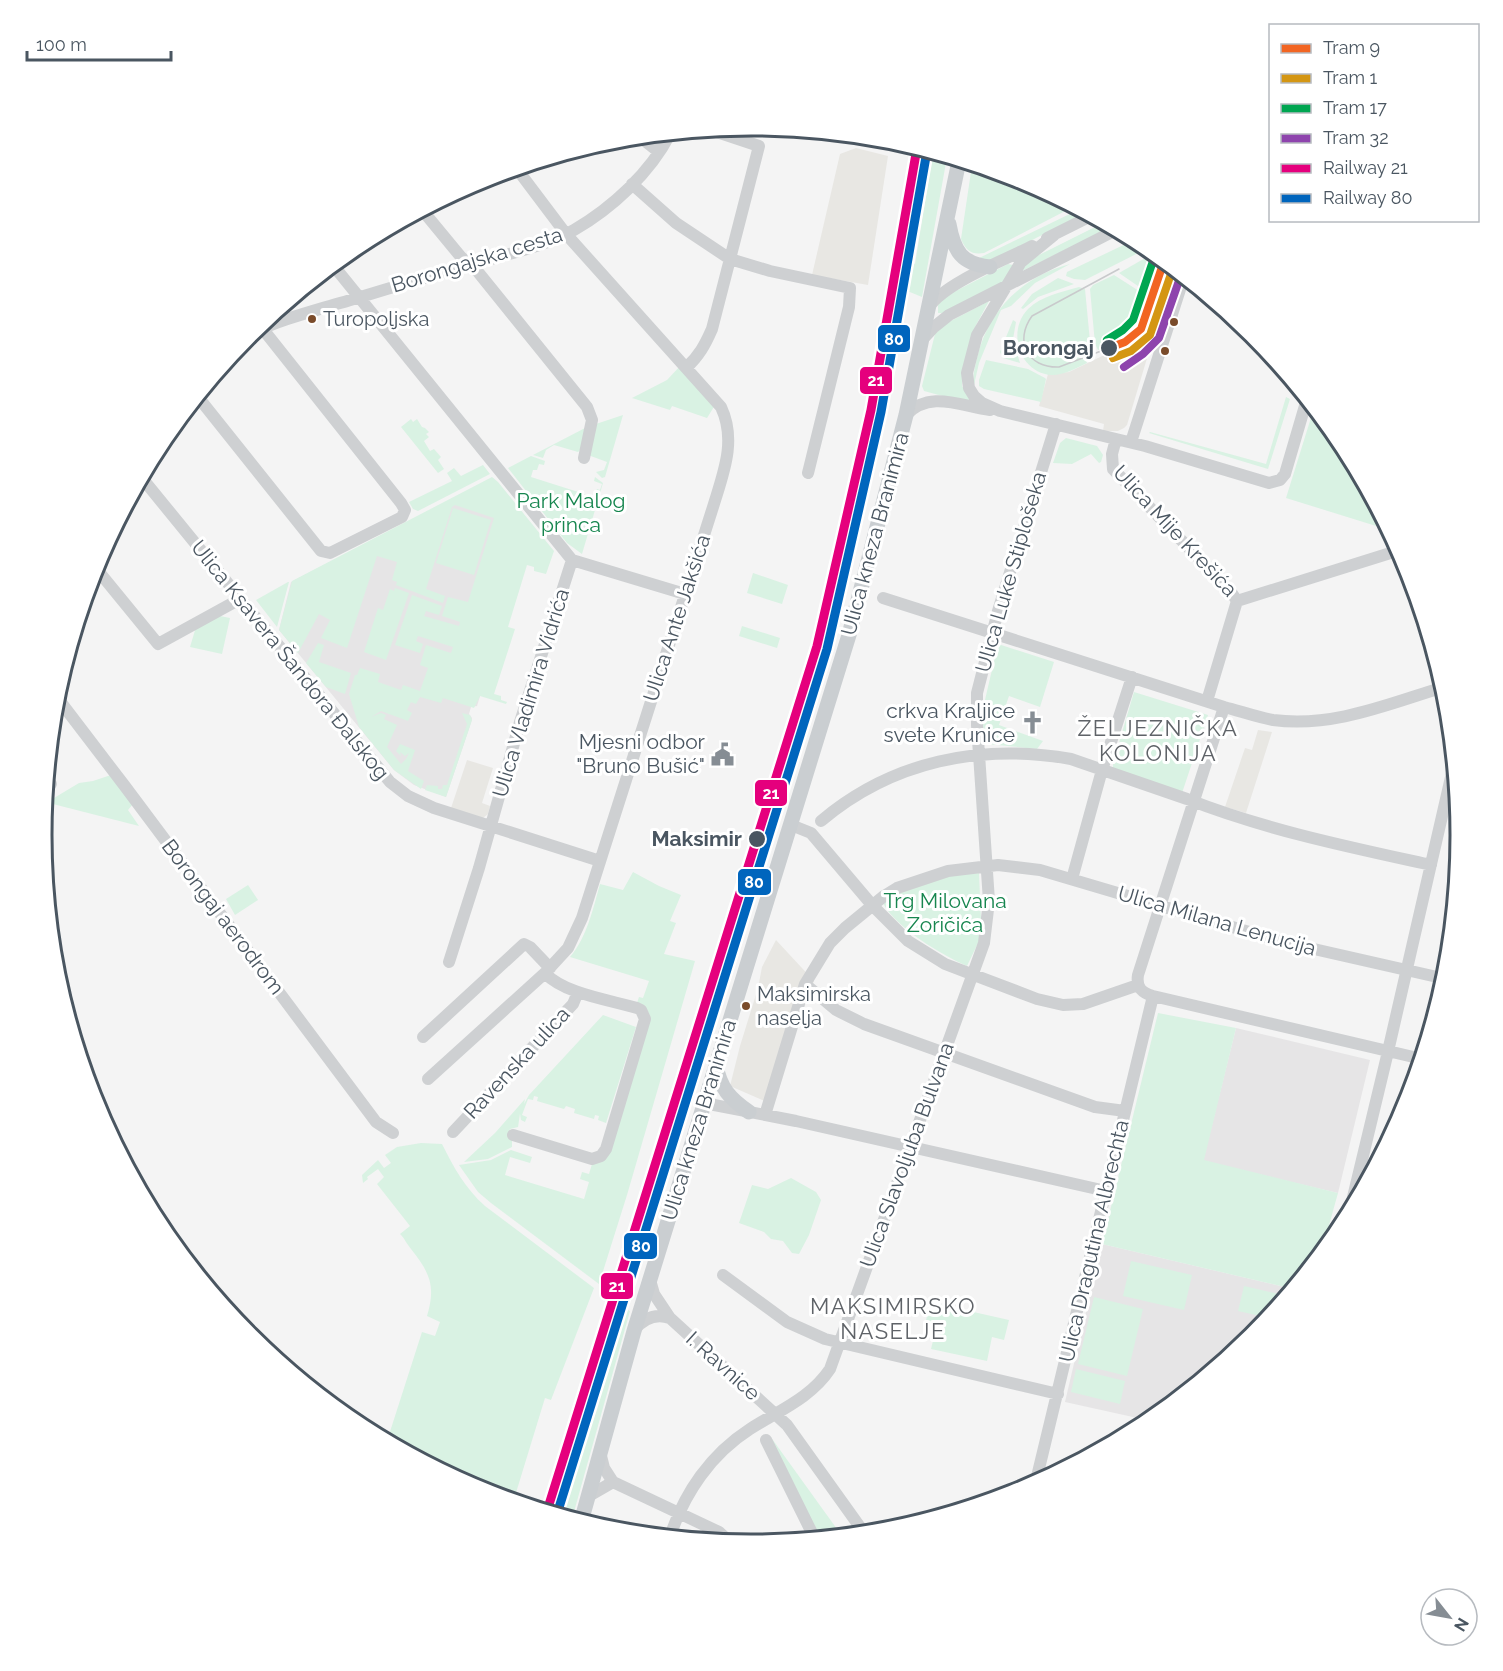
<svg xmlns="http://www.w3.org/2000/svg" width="1503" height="1671" font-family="Raleway,sans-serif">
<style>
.commercial{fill:#e8e7e3}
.education{fill:#e6e5e6}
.green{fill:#d9f2e3}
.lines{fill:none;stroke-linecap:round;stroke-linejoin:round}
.minor{stroke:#ced0d2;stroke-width:12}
.major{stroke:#caced1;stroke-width:15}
.tram{stroke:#c9cacc;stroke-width:1.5}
.rail-1-casing{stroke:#fff;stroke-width:14}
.rail-2-casing{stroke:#fff;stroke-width:14}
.rail-1{stroke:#e5007d;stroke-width:9}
.rail-2{stroke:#0065bd;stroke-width:9}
.tram-1-casing{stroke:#fff;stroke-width:12}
.tram-2-casing{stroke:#fff;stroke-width:12}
.tram-3-casing{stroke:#fff;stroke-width:12}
.tram-4-casing{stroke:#fff;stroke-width:12}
.tram-1{stroke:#f26522;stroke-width:8}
.tram-2{stroke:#d49613;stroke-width:8}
.tram-3{stroke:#00a651;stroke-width:8}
.tram-4{stroke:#8e44ad;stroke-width:8}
.bus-dot{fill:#7a4b2a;stroke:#fff;stroke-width:2}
.stop-dot{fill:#4a5661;stroke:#fff;stroke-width:2}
.labels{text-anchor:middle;stroke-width:6;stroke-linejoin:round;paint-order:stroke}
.bus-label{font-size:20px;fill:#4a5661;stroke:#fff;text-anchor:start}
.street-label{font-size:21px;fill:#4a5661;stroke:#fff}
.stop-label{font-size:21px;font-weight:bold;fill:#4a5661;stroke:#fff;text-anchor:end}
.park-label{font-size:21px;fill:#17864f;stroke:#fff}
.poi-label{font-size:21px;fill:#4a5661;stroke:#fff;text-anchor:end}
.neighbourhood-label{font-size:22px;letter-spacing:1.5px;fill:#5f6368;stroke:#fff}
.rim{fill:none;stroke:#4a5661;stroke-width:3}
.line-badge{stroke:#fff;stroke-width:2}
.badge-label{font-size:16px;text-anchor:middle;font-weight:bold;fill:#fff}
</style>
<rect width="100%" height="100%" fill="#f4f4f4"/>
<path class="commercial" d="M856,148L888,156L868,285L812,275L840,154Z
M1123,346L1148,355L1127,425L1124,428L1118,431H1103L1104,424L1039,406L1048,374L1069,372Z
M1258,730L1272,732L1246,813L1225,807L1245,748L1252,750Z
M467,760L493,768L482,803L490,806L488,814L483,818L451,808Z
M776,940L814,981L781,1067L774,1105L730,1086L740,1046L758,988L762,967Z"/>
<path class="education" d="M493,478L532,527L477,706L471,707L469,714L472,718L471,723L446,797L414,785L394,770L279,630L291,582Z
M1236,1028L1370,1060L1338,1193L1203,1161Z
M1102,1244L1293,1289L1253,1337L1151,1421L1065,1402Z"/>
<path class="green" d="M933,153L947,157L922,297L900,288L905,259L915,264Z
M972,165L1023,180L1073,207L984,253C972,255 966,251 961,239Z
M1078,210L1085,213L993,260L977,259Z
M1103,223L1111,227L1016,274L1027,261Z
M1134,240L1148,248L1085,280L1074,279L1066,276L1067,272Z
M1154,253L1162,259L1151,295L1119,273Z
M1008,264L1013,265L1003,282L942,313H938V305L946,296Z
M1070,264L1035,283L1011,306L1001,310L979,363L974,385C972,376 975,367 977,358C988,310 1023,276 1070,264Z
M1114,275L1150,298C1147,307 1147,318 1144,326C1137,344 1113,346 1098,350L1095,344L1090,289L1093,285Z
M1058,278L1074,284L1038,297L1023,309L1021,308L1032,294Z
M1079,287L1085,289L1091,352L1084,355L1087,363C1076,368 1065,375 1052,375C1020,373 1006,332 1028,309C1041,296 1062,292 1079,287Z
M989,301L975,327L962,375V386L972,404L924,391L922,386L935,334L945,324Z
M1013,320L1016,322L1013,339L1020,363L1003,358L1000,352Z
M986,360L1028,369L1045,378L1046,379L1041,402L984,389L979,386V380Z
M682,364L717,402L707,418L672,406L670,410L632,398L667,380Z
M1286,397L1290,399L1268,469L1149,433L1150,432L1266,464Z
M1314,408L1342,442L1389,530L1286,498Z
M623,415L605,477L602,478L596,472L604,470L607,462L588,455L596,424Z
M411,419L413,422L417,419L422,427L425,428L429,432L426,434L429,437L424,441L430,451L434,449L441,457L438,460L444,469L438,473L401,427Z
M587,427L581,449L578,452L554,445L546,450L543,458L533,455Z
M1066,438L1097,446L1103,455L1101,462L1099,463L1091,454L1072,464L1053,463L1060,443Z
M531,456L545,461L544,465L539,464L537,470H533L531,477L594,497L597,489L600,490L602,484L594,481L595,477L603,483L582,554L567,543L508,468Z
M483,465L490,474L418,511L413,509L409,502L452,481L447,473L454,468L461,476Z
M492,477L498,482L554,551L546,574L534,571V567L527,565L508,627L515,629L494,694L501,696V700L507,702L506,704L480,696L474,708L443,698L441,703L420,697L416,704L411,702L407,710L412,713L408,721L381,711L371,717L381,713L386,715L384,719L397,725L387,747L401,764L406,759L409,753L405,756L400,752L401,756L396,751L400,744L415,750L408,771L424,781L421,789L394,770L359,727L349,694L355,675H357L360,668L380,674L378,682L401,690L403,685L420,691L428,668L420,665L426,645L451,653L453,647L418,636L416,641L423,644L420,653L395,645L412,595L442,606L439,615L426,611L424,616L459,626L460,622L442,616L448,597L468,602L494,518L455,505L452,507L426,589L445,596L443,603L396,585L397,582L392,580L397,562L377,556L347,648L321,638L330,620L319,614L298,653L279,630L292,581Z
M453,508L491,520L474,575L436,563Z
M753,573L788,585L782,604L747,593Z
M288,582H289L277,627L256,600Z
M395,588L409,593L386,660L364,652L378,608L383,610L390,589L394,591Z
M220,616L230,618L222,654L190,647L196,627Z
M742,626L780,638L777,648L739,636Z
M318,643L324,645L319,662L351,673L345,694L326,687L306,663Z
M998,644L1054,662L1040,707L1009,696L999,725L1043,741L1037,749L987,744L981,717Z
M1134,692L1208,715L1182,793L1113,768V763Z
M462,713L470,715L472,720L446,797L425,790L427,785L438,786V789H442L443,785H447L467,724Z
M111,775L133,804L128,810L139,826L45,802L46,797L54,798L79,783L93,781Z
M633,872L659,886L681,895L670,921L676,923L664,954L695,961L627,1195L599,1284L491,1203L478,1192L459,1165L491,1160L511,1150L532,1157L530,1163L510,1157L505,1175L584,1199L589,1182L580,1179L582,1172L589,1174L592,1164L602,1161L650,1016L647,1010L637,1003L639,997L643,998L649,981L570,957C587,937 593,909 600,884L623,890Z
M979,873L981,920L979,941L967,966C942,955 896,928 883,903L902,892L947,875Z
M248,885L258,900L235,915L226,899Z
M1158,1013L1236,1028L1204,1160L1338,1193L1321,1254L1293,1289L1102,1244Z
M603,1015L636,1027L606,1123L598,1120L599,1116L595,1115L594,1119L574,1113L575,1109L566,1106L564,1109L537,1101L538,1097L534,1096L533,1100L528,1099L522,1115L527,1117L525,1122L521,1120L520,1114L518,1127L510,1129L508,1136L512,1140V1147L488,1159L464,1162L495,1133L525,1099L524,1104L529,1095Z
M421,1143L442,1144C454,1168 465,1188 485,1206L594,1288L551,1400L545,1398L515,1496L469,1485L387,1441L422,1332L435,1336L440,1322L427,1316C436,1286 430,1273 411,1249C406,1243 405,1239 400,1234L410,1226L377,1184L384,1177L378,1169L367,1177L368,1179L363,1183L362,1175L378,1160L384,1168L391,1163L385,1155L397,1147Z
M791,1178L816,1192L821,1200L809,1235L799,1254L792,1253L783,1241L771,1239L764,1232L739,1223L752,1185L768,1189Z
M1131,1261L1192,1275L1184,1310L1123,1296Z
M1244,1286L1287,1296L1269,1318L1238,1311Z
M1094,1297L1143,1309L1127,1376L1078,1364Z
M616,1304L630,1311L572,1519L553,1513Z
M938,1304L1009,1320L1004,1340L992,1337L987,1361L931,1349L937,1324L926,1321L928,1310L936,1312Z
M1076,1369L1125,1381L1120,1404L1071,1392Z
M770,1436L842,1536L818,1538Z"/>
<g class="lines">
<path class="minor" d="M640,137L659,152
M632,184L676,223L730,259L770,271L850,288L849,307L808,473
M423,211L461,257L478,272L587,407L592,420L584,458
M1054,235L1021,262L977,335L967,373L969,388L974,396L982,403L1000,411L1145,446L1269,483L1280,480L1285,474L1307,399
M1047,238L1091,216
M333,265L572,560L685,594
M929,307C945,283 1005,260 1032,246
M250,334C279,320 310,312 340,303C387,289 433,275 480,262C512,253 545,246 574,230C612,208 650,173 670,134
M922,340L934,327L949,315L1116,230
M686,368C699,356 705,345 712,329L759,146L711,130
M198,397L321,551L330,553L402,517L405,510L401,503L262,328
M906,415C930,390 960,406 990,410
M1116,439L1112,454L1113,469L1231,592L1237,601
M1131,442L1184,277
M142,478L390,782L408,796L434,808L600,861
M95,567L158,644L240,599
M883,598L1224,707C1240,711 1256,717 1273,720C1333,728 1388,704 1444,687
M1237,601L1400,550
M56,696L124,785L376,1122L393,1133
M1207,701L1237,601
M1224,707L1138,975C1136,988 1142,993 1153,996L1422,1059
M47,780L51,784
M821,821C892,761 981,743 1071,759L1187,799C1266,830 1349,847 1431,865
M791,825L811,833L872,905L908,941L945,964L1037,999L1063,1005L1083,1004L1138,985
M1072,879L1102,770L1132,677
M449,962L479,868L520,722L572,560
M805,984L836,1010L864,1024L1095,1107L1125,1111
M423,1037L524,944L530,947L550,968
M428,1079L545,973
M704,1103L796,1121L1106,1191
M765,1115L805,984L830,943L845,928L884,896L897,888L948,871L998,865L1040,870L1283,942L1446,979
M453,1132L573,1004L578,992
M513,1135L592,1159L601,1156L606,1149L645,1019L641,1010L637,1008C610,1000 564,994 545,973L568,948L582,918L713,507C723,474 737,441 721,407L566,234L517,169
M1348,1218L1386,1060L1454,764
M723,1275L787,1322L825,1339L1058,1394
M650,1280L654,1294L670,1318L787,1425L865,1534
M634,1330C644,1318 656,1313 670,1318
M766,1440L815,1539
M600,1452L604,1468L613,1482L719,1532L731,1543
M1035,1485L1153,996
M587,1497L613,1482
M670,1537C684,1493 711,1454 750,1429C778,1411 811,1398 830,1369L984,943L989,901L977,725V693L998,611L1056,424"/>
<path class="major" d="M949,224C954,252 962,264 990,267
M716,1065C720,1088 730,1099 749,1112
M581,1522L634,1331L849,635L906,415L959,161"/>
<path class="tram" d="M1109,348L1059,367C1027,368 1014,341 1032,316L1119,269"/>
<defs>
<path id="rail-1" d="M547,1511L817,646L871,410L917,148"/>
<path id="rail-2" d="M557,1514L827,649L881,412L927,151"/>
</defs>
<use href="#rail-1" class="rail-1-casing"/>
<use href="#rail-2" class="rail-2-casing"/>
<use href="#rail-1" class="rail-1"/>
<use href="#rail-2" class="rail-2"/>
<defs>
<path id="tram-1" d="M1109,348L1125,342L1141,329L1164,261"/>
<path id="tram-2" d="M1113,358L1131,351L1150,335L1173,268"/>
<path id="tram-3" d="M1107,340L1123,330L1133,320L1154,258"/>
<path id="tram-4" d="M1124,367L1143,354L1159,338L1181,275"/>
</defs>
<use href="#tram-1" class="tram-1-casing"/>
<use href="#tram-2" class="tram-2-casing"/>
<use href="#tram-3" class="tram-3-casing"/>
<use href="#tram-4" class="tram-4-casing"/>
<use href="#tram-1" class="tram-1"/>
<use href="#tram-2" class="tram-2"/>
<use href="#tram-3" class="tram-3"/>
<use href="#tram-4" class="tram-4"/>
</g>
<defs>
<symbol id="church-bare" viewBox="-9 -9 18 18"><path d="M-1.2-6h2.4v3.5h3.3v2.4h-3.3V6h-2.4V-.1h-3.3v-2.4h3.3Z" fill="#868d94" stroke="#fff" stroke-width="2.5" paint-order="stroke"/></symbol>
<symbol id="civic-bare" viewBox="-9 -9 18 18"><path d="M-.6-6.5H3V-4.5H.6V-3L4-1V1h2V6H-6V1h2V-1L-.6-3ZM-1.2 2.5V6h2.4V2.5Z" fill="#868d94" stroke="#fff" stroke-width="2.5" paint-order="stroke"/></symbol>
</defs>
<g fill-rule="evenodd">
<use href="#church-bare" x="1016" y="706" width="33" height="33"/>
<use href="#civic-bare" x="706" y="738" width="33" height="33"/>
</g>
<g class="bus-dot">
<circle cx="312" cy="319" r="5"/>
<circle cx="1174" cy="322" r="5"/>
<circle cx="1165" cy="351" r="5"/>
<circle cx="746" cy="1006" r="5"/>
</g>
<g class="stop-dot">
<circle cx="1109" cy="348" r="9"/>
<circle cx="757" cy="839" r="9"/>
</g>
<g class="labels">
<g class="bus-label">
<text x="323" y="326">Turopoljska</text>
<text x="757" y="1001">Maksimirska<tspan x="757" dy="24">naselja</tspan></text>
</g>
<g class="street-label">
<text transform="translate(477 260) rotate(-17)" y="7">Borongajska cesta</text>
<text transform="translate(1175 531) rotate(47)" y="7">Ulica Mije Krešića</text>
<text transform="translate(875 534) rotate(-75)" y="7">Ulica kneza Branimira</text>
<text transform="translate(1011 572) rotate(-74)" y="7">Ulica Luke Stiplošeka</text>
<text transform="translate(677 618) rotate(-72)" y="7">Ulica Ante Jakšića</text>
<text transform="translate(290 660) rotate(51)" y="7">Ulica Ksavera Šandora Đalskog</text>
<text transform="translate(531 693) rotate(-73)" y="7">Ulica Vladimira Vidrića</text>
<text transform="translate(223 917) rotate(53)" y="7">Borongaj aerodrom</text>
<text transform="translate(1217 921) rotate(16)" y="7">Ulica Milana Lenucija</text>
<text transform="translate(517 1063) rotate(-47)" y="7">Ravenska ulica</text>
<text transform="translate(699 1120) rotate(-73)" y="7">Ulica kneza Branimira</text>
<text transform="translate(907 1155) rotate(-70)" y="7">Ulica Slavoljuba Bulvana</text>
<text transform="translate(1094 1241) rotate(-77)" y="7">Ulica Dragutina Albrechta</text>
<text transform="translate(723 1366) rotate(42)" y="7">I. Ravnice</text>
</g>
<g class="stop-label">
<text x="1094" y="355">Borongaj</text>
<text x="742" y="846">Maksimir</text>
</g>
<g class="park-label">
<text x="571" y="508">Park Malog<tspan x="571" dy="24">princa</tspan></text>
<text x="945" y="908">Trg Milovana<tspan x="945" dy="24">Zoričića</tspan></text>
</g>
<g class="poi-label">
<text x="1015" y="718">crkva Kraljice<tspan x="1015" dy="24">svete Krunice</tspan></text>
<text x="705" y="749">Mjesni odbor<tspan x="705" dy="24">"Bruno Bušić"</tspan></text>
</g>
<g class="neighbourhood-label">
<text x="1158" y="736">ŽELJEZNIČKA<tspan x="1158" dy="25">KOLONIJA</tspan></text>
<text x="893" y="1314">MAKSIMIRSKO<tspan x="893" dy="25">NASELJE</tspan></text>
</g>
</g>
<path d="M0 0H1503V1671H0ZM52 835a699 699 0 1 1 1398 0a699 699 0 1 1-1398 0Z" fill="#fff" fill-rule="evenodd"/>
<path class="rim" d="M52 835a699 699 0 1 1 1398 0a699 699 0 1 1-1398 0Z"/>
<g class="line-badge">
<rect x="877" y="324" width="34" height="29" rx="6" fill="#0065bd"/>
<rect x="859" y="366" width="34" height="29" rx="6" fill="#e5007d"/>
<rect x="754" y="779" width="34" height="28" rx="6" fill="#e5007d"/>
<rect x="737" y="868" width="35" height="28" rx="6" fill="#0065bd"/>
<rect x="623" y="1232" width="35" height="28" rx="6" fill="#0065bd"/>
<rect x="600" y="1272" width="34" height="28" rx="6" fill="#e5007d"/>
</g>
<g class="badge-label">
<text x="894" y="345">80</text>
<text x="876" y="386">21</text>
<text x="771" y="799">21</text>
<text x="754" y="888">80</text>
<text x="641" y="1252">80</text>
<text x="617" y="1292">21</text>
</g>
<rect x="1269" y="24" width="210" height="198" fill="#ffffff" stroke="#b7bbc0" stroke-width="1.5"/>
<rect x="1281" y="44" width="30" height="9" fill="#f26522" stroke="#b7bbc0" stroke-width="1.5"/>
<text x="1323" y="54" font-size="18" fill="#4a5661">Tram 9</text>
<rect x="1281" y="74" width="30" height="9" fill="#d49613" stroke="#b7bbc0" stroke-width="1.5"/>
<text x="1323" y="84" font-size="18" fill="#4a5661">Tram 1</text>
<rect x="1281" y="104" width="30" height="9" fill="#00a651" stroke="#b7bbc0" stroke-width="1.5"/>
<text x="1323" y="114" font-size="18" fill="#4a5661">Tram 17</text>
<rect x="1281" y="134" width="30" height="9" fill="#8e44ad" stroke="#b7bbc0" stroke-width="1.5"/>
<text x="1323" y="144" font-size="18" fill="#4a5661">Tram 32</text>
<rect x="1281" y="164" width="30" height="9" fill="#e5007d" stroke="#b7bbc0" stroke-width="1.5"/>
<text x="1323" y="174" font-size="18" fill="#4a5661">Railway 21</text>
<rect x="1281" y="194" width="30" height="9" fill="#0065bd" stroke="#b7bbc0" stroke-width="1.5"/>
<text x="1323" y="204" font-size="18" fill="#4a5661">Railway 80</text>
<g transform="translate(1449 1617) rotate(121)"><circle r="28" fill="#ffffff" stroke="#b7bbc0" stroke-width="1.5"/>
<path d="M0-4.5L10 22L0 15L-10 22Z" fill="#868d94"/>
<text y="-9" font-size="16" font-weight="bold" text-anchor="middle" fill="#4a5661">N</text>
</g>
<path d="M27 51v9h144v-9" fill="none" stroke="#4a5661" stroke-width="3"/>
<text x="36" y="51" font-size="18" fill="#4a5661" stroke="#ffffff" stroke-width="4.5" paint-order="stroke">100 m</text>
</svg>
